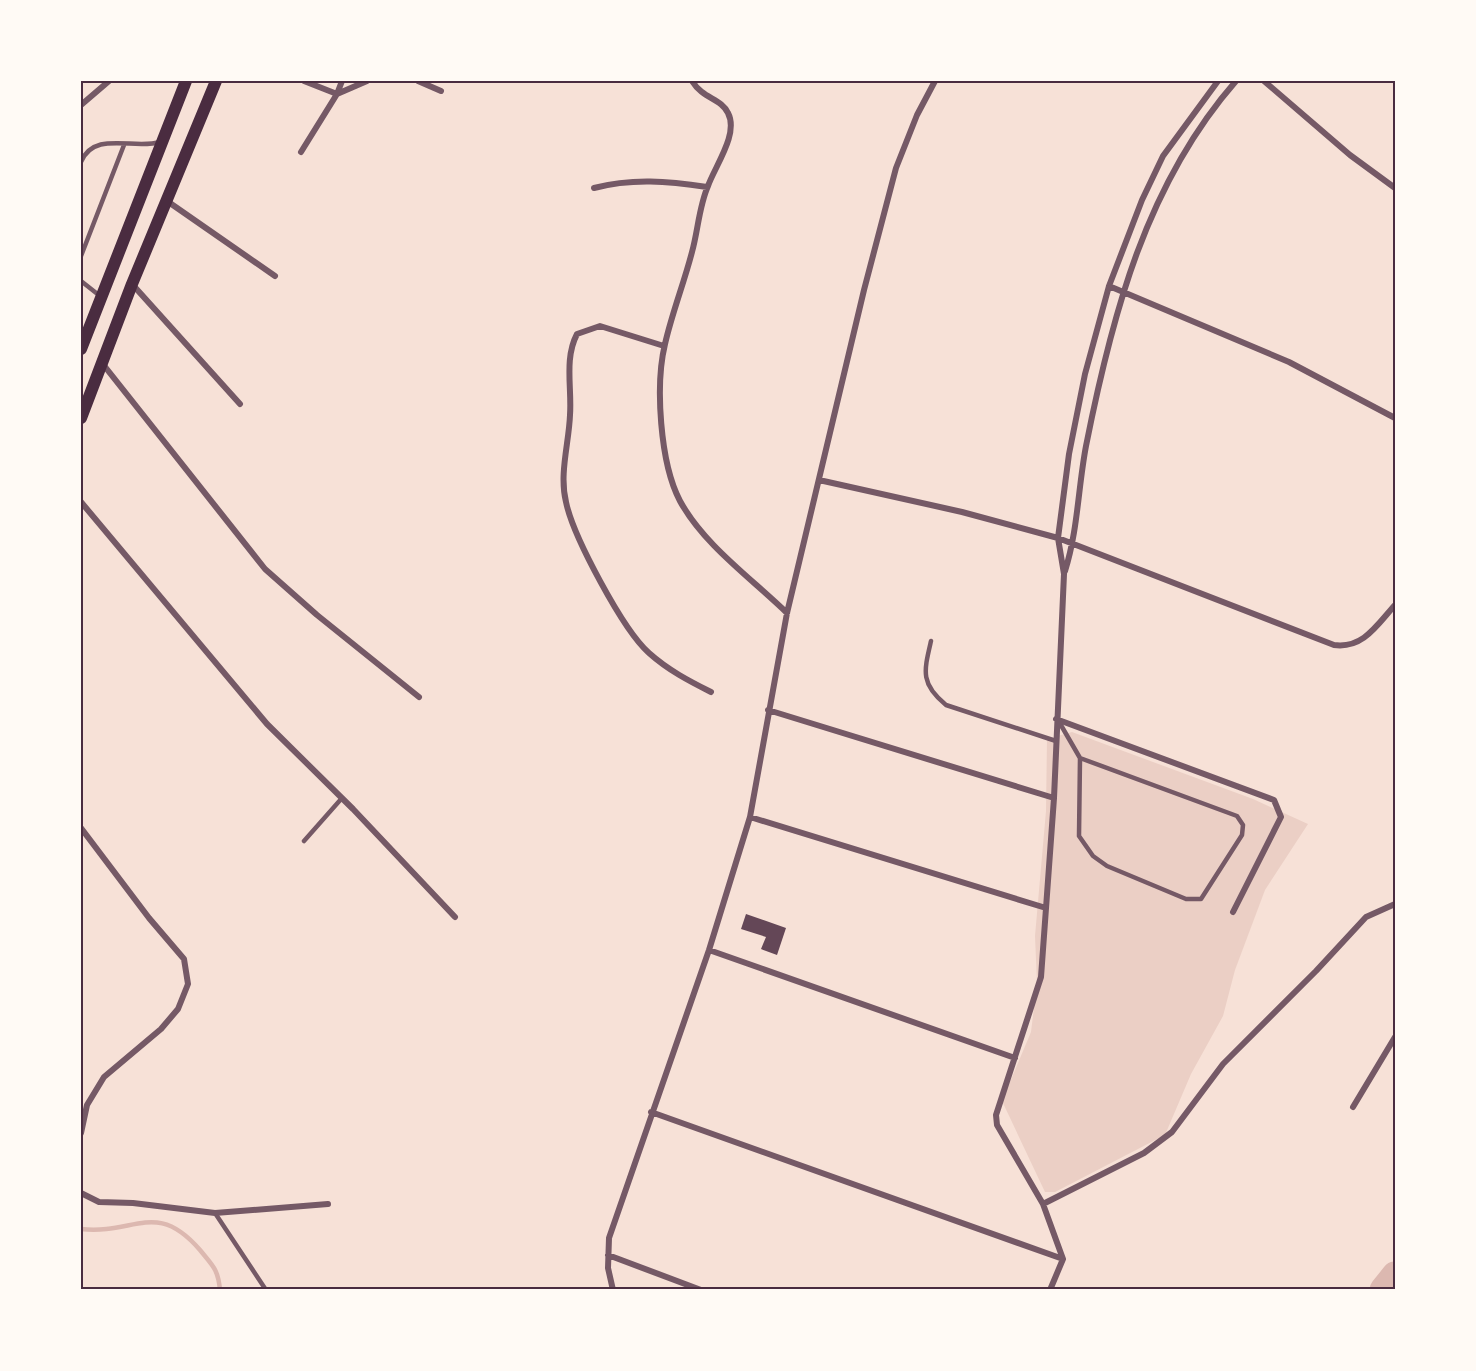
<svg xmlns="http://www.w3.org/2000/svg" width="1476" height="1371" font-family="'Space Grotesk',sans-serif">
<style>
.green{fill:#ebcfc5}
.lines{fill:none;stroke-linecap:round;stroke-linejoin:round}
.stream{stroke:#dcb8b0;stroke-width:4.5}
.river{stroke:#dcb8b0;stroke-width:27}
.building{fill:#644757}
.service{stroke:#755966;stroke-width:4.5}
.minor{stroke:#755966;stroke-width:6}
.secondary{stroke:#4a2c40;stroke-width:12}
.neatline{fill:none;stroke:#4a2c40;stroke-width:2}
</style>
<rect width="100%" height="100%" fill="#f7e1d7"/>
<path class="green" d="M1072,732L1253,799L1308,824L1265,890L1235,970L1223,1016L1191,1074L1165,1135L1055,1192H1045L1002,1101L1031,1032L1037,983L1035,936L1046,811L1047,739Z"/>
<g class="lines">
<path class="stream" d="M81,1229C135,1235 156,1199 200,1250C213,1266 218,1269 220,1290"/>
<path class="river" d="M1383,1290L1395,1275"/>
</g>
<path class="building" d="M746,914L786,928L777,955L761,949L766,937L741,929Z"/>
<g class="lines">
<path class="service" d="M81,162C94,130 134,150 160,142
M81,256L124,145
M81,281L100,296
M931,641C924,671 920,684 946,705L1056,741
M1058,720L1080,758L1079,836L1093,856L1107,866L1186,899H1201L1242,835L1243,825L1237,816L1080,758
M304,841L342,798
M215,1213L266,1290"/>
<path class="minor" d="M304,81L337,94L342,81
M418,81L441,91
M692,81C703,99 721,98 728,113C739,134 715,166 708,186C699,206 698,231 692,252C684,283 672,313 665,344C655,385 660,463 680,501C704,545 751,578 787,613
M1264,81L1350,155L1395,188
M81,105L109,81
M301,152L337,94L367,81
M594,188C632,178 668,181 707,187
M167,201L275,276
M132,284L240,404
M1109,286L1289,362L1395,418
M664,346L600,326L577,334C564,359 572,388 570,415C569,443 559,474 566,502C573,536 623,630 649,653C668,670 689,681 711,692
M102,363L265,569L317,615L419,697
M819,480L962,512L1058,538L1334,645C1363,649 1377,625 1395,605
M81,502L267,724L353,809L455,917
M1065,571C1078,530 1078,488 1086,446C1112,315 1146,184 1236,81
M768,710L1054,798
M1056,719L1274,800L1281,817L1233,912
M750,817L1046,908
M81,828L149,918L184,959L188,984L178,1009L161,1029L104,1077L87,1105L81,1133
M709,950L1015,1058
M1353,1107L1395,1037
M651,1112L1063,1259
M81,1193L99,1202L133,1203L215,1213L328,1204
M1043,1204L1144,1153L1172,1132L1223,1064L1316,971L1366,917L1395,904
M608,1255L701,1290
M613,1290L608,1268L609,1238L709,950L750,817L787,613L864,290L896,168L917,115L935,81
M1050,1290L1063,1259L1043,1204L997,1125L996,1115L1041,977L1054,798L1064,574L1058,538L1069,454L1085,374L1109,286L1142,200L1163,156L1218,81"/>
<path class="secondary" d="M81,349L186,81
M81,418L132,284L216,81"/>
</g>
<rect width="1476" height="1371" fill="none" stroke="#fffaf5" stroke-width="165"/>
<rect x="82" y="82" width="1312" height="1206" class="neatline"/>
</svg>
